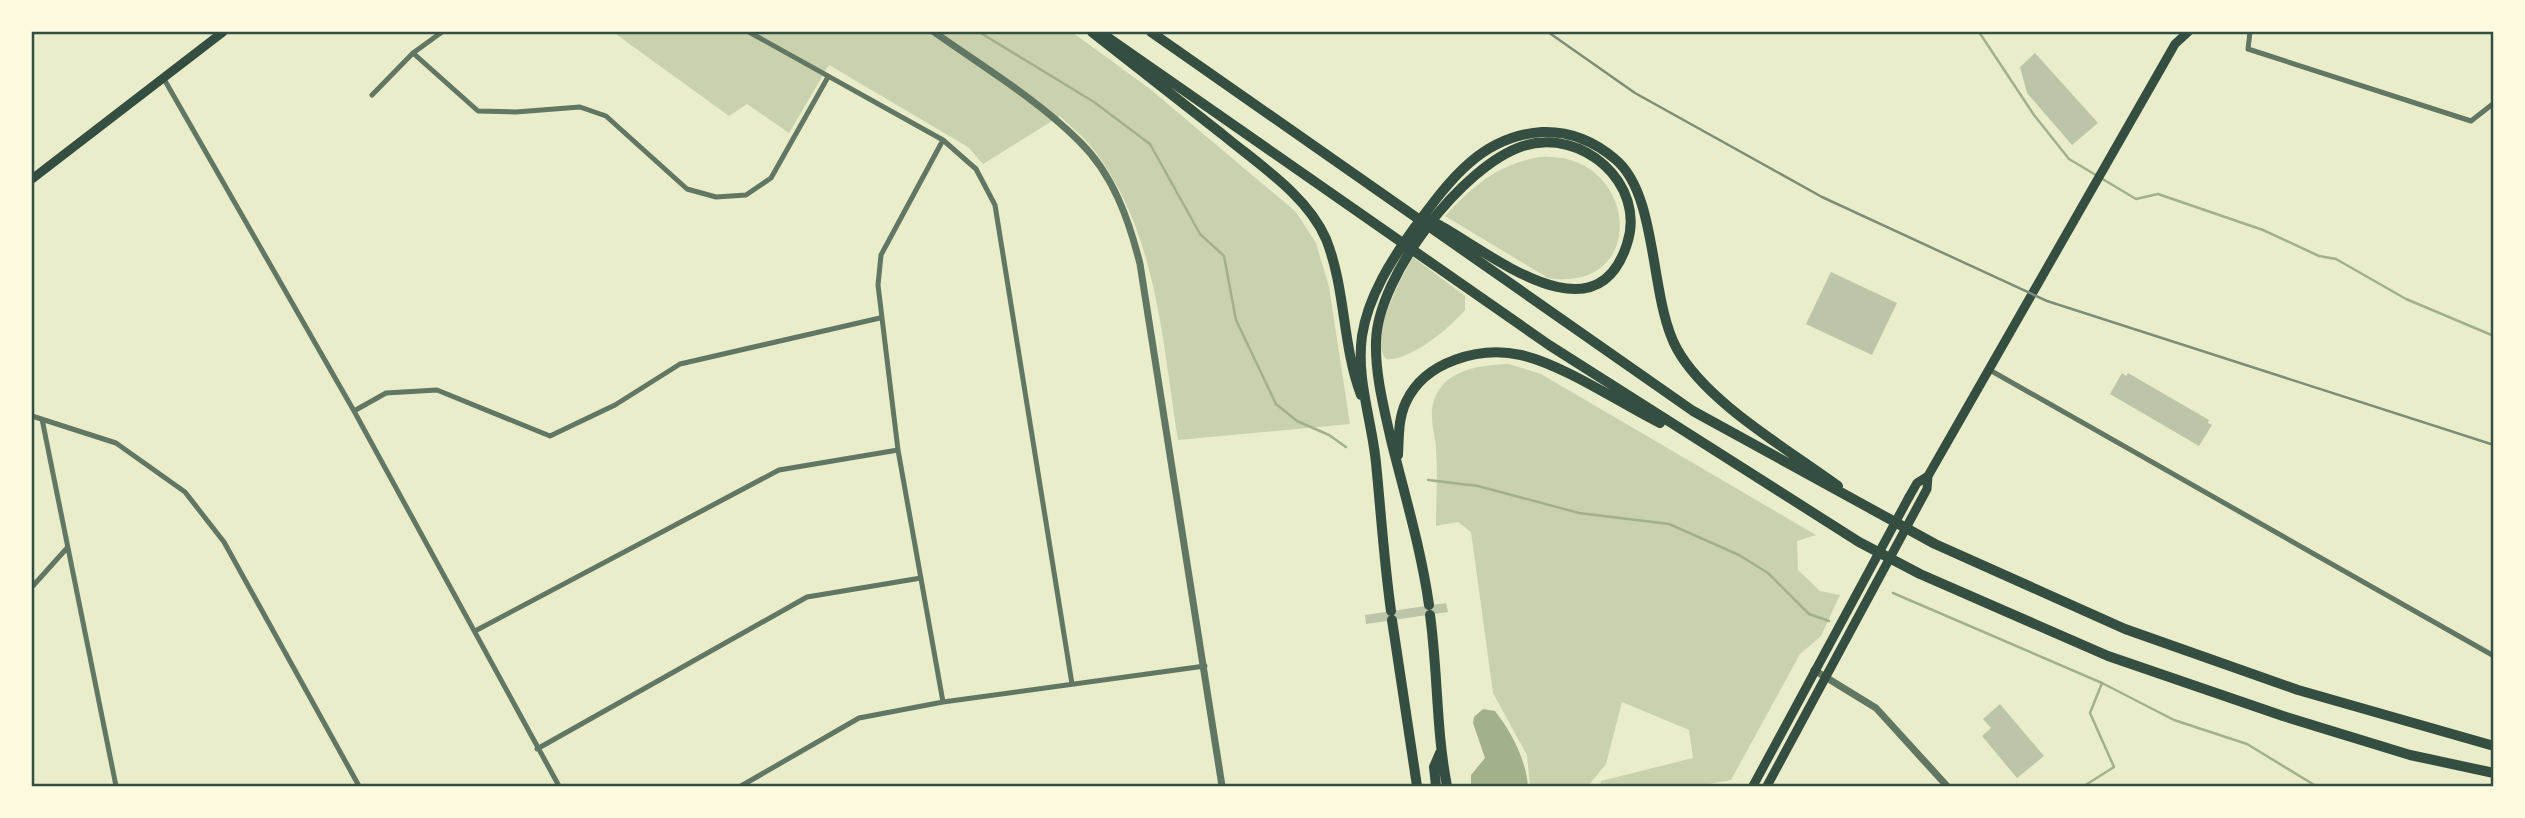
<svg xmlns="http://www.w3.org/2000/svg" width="2525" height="818" font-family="'Source Serif 4',serif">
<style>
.green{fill:#cad2ad}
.water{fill:#a3b18a}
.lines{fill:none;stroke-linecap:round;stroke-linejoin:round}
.stream{stroke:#a3b18a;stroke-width:2.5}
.building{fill:#bcc5a7}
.minor{stroke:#617663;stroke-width:5}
.tertiary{stroke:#617663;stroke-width:7}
.primary{stroke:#344e41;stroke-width:9}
.trunk{stroke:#344e41;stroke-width:9}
.motorway{stroke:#344e41;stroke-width:10}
.rail{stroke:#7c8e77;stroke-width:2.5}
.neatline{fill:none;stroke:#344e41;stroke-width:2.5}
</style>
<rect width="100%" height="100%" fill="#e9edc9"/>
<path class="green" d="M613,32H1072L1150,89L1296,212L1316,243L1329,287L1350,424L1178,440C1162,340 1157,233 1094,150C1085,138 1071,127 1060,116L983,164L968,147L829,65L789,133L747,104L729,116Z
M1539,157C1639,149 1651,294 1548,278L1445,216C1473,186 1497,165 1539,157Z
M1413,257L1465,296V310C1451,327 1409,362 1386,359C1368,340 1401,277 1413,257Z
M1509,364L1541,374L1816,535L1797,541L1798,570L1820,591L1840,595L1821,636L1800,654L1731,780L1698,786H1600L1601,781L1693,758L1689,730L1622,702L1606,764L1588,786H1530L1527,755L1493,693L1471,532L1458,522L1436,526C1436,501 1438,475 1436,450C1436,439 1432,429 1432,418C1431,373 1473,365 1509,364Z"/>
<path class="water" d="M1483,709L1495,711C1511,731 1526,760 1528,786H1471V775L1485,758L1473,723L1474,717Z"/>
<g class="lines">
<path class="stream" d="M979,32L1094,102L1150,144L1200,234L1224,256L1236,320L1276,404L1297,421L1329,435L1346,447
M1979,32L2034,115L2069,159L2136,199L2158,194L2263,230L2319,256L2336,259L2406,299L2494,336
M1428,480L1478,486L1579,513L1669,524L1739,555L1768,573L1809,614L1829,621
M1893,593L2102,683L2174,720L2247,744L2316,786
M2084,786L2114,767L2090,713L2102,683"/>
</g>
<path class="building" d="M2035,53L2098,123L2072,145L2027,93L2020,67Z
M1831,272L1897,303L1872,355L1806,324Z
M2122,373L2126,376L2128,373L2209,420L2208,423L2212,425L2199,446L2110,394Z
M1446,603L1448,612L1366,624L1365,615Z
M2000,704L2044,756L2017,778L1982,736L1991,728L1983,719Z"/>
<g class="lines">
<path class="minor" d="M749,32L943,140L976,169L995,205L1072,684
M2250,32L2248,49L2471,121L2494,103
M413,53L478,111L516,112L580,107L606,116L687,189L716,197L746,195L771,178L828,77
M164,79L354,411L559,786
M372,95L413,53L442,32
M1988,369L2494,656
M354,411L386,393L437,390L550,436L615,405L680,364L880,318
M32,416L116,443L185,492L224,542L359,786
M42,419L116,786
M32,587L67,548
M475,631L779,470L898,450
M943,702L898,450L878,285L881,255L943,140
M537,749L807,597L921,578
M741,786L859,718L943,702L1205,666"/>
<path class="tertiary" d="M934,32C982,66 1037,99 1079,141C1113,174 1129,220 1140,264L1222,786
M1814,670L1876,708L1947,786"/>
<path class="primary" d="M1909,497L1917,483L1928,476"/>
<path class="trunk" d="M32,179L223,32
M1753,786L1909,497
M1767,786L1927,489L1928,476L2175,44L2188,32"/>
<path class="motorway" d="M1092,32C1135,66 1179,100 1222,134C1258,164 1307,195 1326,239C1346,289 1342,345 1361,395
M1100,32L1549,345L1859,542L1920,574L2108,656L2283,716L2410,755L2494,773
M1151,32L1693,411L1935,544L2125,629L2298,690L2494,746
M1398,455C1399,437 1398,419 1406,402C1425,361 1480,346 1521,355C1564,365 1620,403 1660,423
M1429,605C1421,549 1405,496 1391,440C1384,408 1375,375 1376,341C1378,276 1462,166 1523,146C1582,127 1647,184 1627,244C1595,344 1487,250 1437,224
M1391,611C1384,561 1381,513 1376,463C1372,421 1356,379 1362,336C1368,296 1392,259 1415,227C1449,181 1481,136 1542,132C1570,131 1594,141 1615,159C1659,195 1649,299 1677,349C1707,403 1788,449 1838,486
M1430,615C1438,672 1436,730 1447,786
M1392,620L1417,786
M1436,786L1434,767L1440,753"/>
<path class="rail" d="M1548,32L1635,93L1822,197L2047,301L2494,445"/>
</g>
<rect width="2525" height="818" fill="none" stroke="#fefae0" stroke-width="66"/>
<rect x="33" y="33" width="2459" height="752" class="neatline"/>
</svg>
